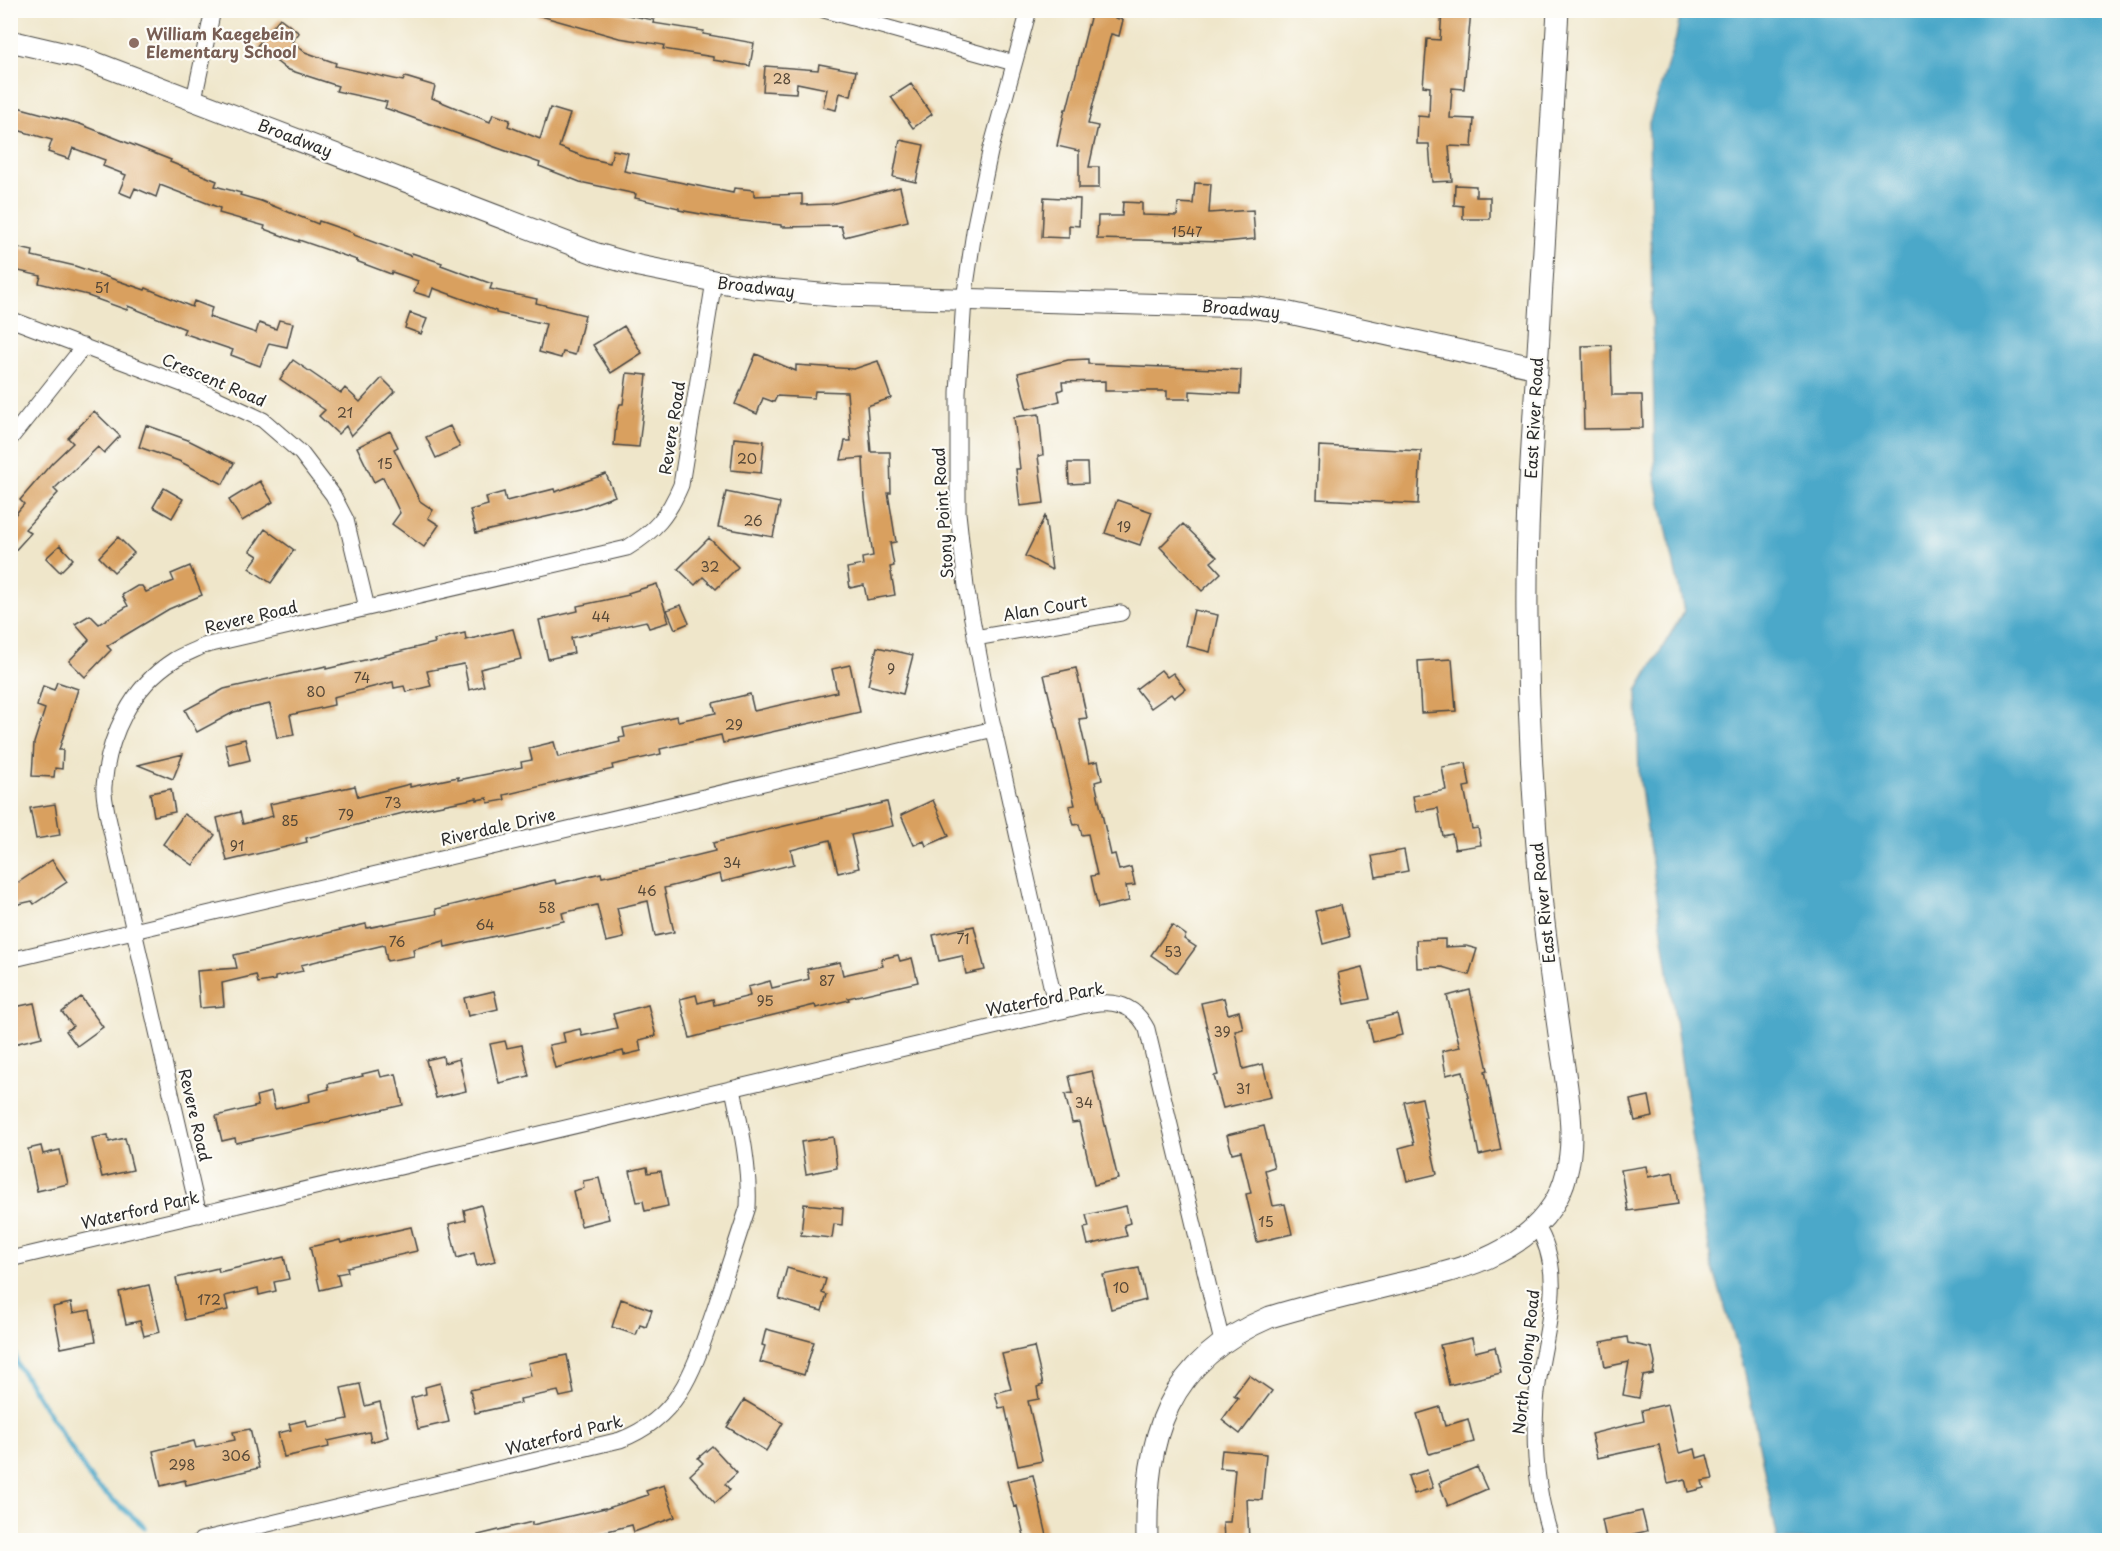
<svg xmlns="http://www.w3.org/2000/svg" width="2120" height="1551" font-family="'Playpen Sans',sans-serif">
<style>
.water{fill:#4ba8c9;stroke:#3b6a7a;stroke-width:1.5}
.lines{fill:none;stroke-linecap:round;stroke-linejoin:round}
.stream{stroke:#4ba8c9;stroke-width:5}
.building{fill:#d9a05f}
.street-casing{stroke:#484743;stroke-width:17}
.secondary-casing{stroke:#484743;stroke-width:23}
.street{stroke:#fff;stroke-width:15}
.secondary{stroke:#fff;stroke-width:21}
.education-dot{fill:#8d6e63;stroke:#fdfcf7;stroke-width:2}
.labels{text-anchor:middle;stroke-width:4.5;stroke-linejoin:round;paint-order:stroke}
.number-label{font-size:14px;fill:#564838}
.education-label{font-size:16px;font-weight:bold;fill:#785e54;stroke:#fdfcf7;text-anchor:start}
.street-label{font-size:16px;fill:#2b2b2b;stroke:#fdfcf7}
</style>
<rect width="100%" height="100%" fill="#fdfcf7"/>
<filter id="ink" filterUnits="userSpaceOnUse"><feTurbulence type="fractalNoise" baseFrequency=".0167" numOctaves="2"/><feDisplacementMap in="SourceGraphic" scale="12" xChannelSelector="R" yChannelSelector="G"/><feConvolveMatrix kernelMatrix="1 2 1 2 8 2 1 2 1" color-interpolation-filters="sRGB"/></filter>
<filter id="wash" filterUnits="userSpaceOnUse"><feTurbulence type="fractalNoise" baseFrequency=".008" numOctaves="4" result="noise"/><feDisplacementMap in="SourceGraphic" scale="24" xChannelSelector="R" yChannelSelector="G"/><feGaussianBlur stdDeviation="1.35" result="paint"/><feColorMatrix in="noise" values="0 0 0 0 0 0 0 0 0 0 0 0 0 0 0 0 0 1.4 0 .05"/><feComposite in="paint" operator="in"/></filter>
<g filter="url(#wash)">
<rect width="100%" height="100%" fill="#efe6ca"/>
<path class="water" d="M1681,11H2109V1540H1778L1744,1368L1711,1262L1639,775L1637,691L1684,611L1655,475L1649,123L1676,38Z"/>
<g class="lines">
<path class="stream" d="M10,1334L17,1364L94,1484L145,1527"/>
</g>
<g id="blocks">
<path class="building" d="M537,10H601L654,20L653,23L704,31L703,34L754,43L750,66L713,60V57L663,49L664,45L619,38L537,15Z
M1092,10H1117L1115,18L1123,20L1119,36L1111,34L1088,124L1098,126L1089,167H1099V188H1079V151L1057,146L1065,109H1067Z
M1442,10H1471L1464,89L1452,88L1450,118L1474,119L1472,147L1449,146L1452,181L1432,182L1429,144H1417L1418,116L1429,117L1430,87L1423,86L1427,39L1440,40Z
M280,18L299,33L292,42L305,52L336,63L335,66L403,81L405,77L435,86L432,98L490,122L493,114L510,120L508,126L540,139L550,108L570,114L559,147L587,158L610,163L613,150L628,153L624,171L733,193L734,188L754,190V196L802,194V205L831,204L900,187L908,221L844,237L841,226L781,227V225L734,220L679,210V208L635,198L636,194L580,182L539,166L540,163L385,108L387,102L336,91L338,86L286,69L257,46Z
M819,64L856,71L851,96L840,93L836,110L823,107L827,89L797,83L796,93L763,91L765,66L818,70Z
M911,84L932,114L913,128L891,97Z
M10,105L80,124L171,160L170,162L217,181L215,186L241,193L240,195L261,201L318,224L319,221L354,233V235L411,256L412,253L442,263L441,265L492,284L490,289L537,299L536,303L585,315L575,355L563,352L561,358L539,352L546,324L496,313V311L433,288L430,297L414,292L418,281L392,272L391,274L356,261L357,260L299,240V242L264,229L265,226L219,213L220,208L160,185L156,197L135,188L131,197L119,192L126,175L103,166L105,160L73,148L69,159L48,152L52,140L10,128Z
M900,140L924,145L916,182L893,177Z
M1195,183L1211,184L1209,213L1253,210L1255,239L1223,242L1097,239L1098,216H1122L1123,202L1142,203V215L1177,216L1178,203L1193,204Z
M1455,185L1476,186V197H1490V219H1463V206L1454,205Z
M1044,197L1080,199L1079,226L1069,225V238L1042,237Z
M10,246L33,251L32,256L75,266L145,290L146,288L192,307L194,301L212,308L209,317L256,333L259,323L276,329L279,320L293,323L287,347L269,343L260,366L231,355L233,350L183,333L185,329L128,306L127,310L88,296V295L39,283L41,276L10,269Z
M410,313L427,319L421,334L405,328Z
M624,326L642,353L611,373L593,345Z
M1611,345L1612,395H1642L1643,428L1584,429L1582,346Z
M756,354L796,371V365L854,369L878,361L891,398L867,406L871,452H890L891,493H888L896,542L890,543L894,566L890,567L895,595L867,600L864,585L850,588L847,568L863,565L862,558L873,556L865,499L863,458L841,460L845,441H851L847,392L815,391L814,398L777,396L774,402L763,398L757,414L735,404Z
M1088,359V364L1241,370L1240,394L1190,391V399H1167V391H1105V381L1062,382L1063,389L1058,391L1060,401L1027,409L1018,373L1068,360Z
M293,360L341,393L345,388L360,402L382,378L395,391L351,436L346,426L338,434L319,416L325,410L280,379Z
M627,373L647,375L639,447L614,445L617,414L620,404H623Z
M94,411L120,436L104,453L98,447L54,489L58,493L25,529L31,533L10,556V515L13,517L24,504L20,500L52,463L73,443L68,438Z
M1039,414L1043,455L1038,456L1044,503L1020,506L1016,469H1020L1014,417Z
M146,425L188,440L234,463L223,484L179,461L139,447Z
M450,426L460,447L436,458L426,437Z
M390,431L398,447L394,449L420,501L433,510L428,518L439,525L424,547L392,524L400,513L383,477L374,482L357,447Z
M734,438L764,441L761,473L731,470Z
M1319,446L1421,451L1418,504L1317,499Z
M1068,463H1087L1088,483L1069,484Z
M606,474L615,496L580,509L476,533L470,510L488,505L486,497L504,492L506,501L554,489L555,492Z
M260,481L273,502L242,521L229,500Z
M164,488L183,499L172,518L153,507Z
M726,492L780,503L773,537L718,527Z
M1117,500L1152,512L1140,545L1105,533Z
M1045,516L1052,570L1025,556Z
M1183,524L1217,557L1211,562L1221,573L1202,591L1160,547Z
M265,529L294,550L271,583L249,568L258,556L250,551Z
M118,537L134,553L114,572L99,557Z
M709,538L738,567L716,589L703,577L695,585L678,569Z
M60,545L73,559L60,572L46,558Z
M190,566L202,595L169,609L107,646L111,650L85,677L69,661L89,640L75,624L90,615L99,624L128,606L122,595L137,586H142L146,592L174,581L171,574Z
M657,584L669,622L649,628L646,621L571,638L574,653L548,659L539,620L578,611L577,606L629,595L628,593Z
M681,605L689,623L675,629L667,610Z
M1194,610L1218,615L1210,652L1186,646Z
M513,629L521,659L480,669L484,686L469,690L464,664L427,671L431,686L406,692L404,686L394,688L393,682L333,697L334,705L290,715L294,735L277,738L270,704L234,712L197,732L185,710L224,689L326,666V669L369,659L435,643L434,640L465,633L466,640Z
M877,647L913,655L903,694L868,685Z
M1452,659L1456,711L1421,713L1418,661Z
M850,665L860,712L723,743L721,735L660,749L661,754L612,765L613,769L504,795L505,800L488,803L487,798L477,800V798L403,813L306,838L307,842L227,861L217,818L240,812L243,824L273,816L270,804L355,786L358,797L410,784V787L458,777V780L522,767L521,762L532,760L529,748L554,742L558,757L620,742L619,738L625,737L623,728L677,716L678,721L716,713L713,703L750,694L754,711L837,692L832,669Z
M1076,668L1087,718L1079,719L1089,763L1098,761L1102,780L1095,782L1111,855L1115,854L1119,870L1131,867L1135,885L1126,886L1129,901L1098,908L1091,876L1097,875L1088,834L1082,835L1079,824L1074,825L1069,806L1075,805L1044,675Z
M1161,670L1167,677L1173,673L1185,689L1174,698L1171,694L1151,708L1136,689Z
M57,682L78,689L59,750H63L62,769L55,768L54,777L32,776L34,743L45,709L37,706L43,686L54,690Z
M245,739L250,760L230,765L225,744Z
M183,754L173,779L138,765Z
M1466,763L1470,786L1464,787L1472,829L1478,828L1481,845L1455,849L1452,834L1443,836L1438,808L1416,812L1413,796L1446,790L1442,767Z
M171,789L175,812L154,816L150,793Z
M933,800L949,836L926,846L924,841L914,845L901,815Z
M887,802L893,826L851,835L859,868L838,873L830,840L791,850L794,864L722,882L720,874L664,888L674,932L655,936L648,901L617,908L624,938L606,942L597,905L562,913L564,921L445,947L444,941L413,949L414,956L387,961L384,945L301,965L303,971L275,977V980L258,983L256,975L222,983L224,1006L200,1008L197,971L237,968L234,955L366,924L367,928L437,914L436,909L555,880L556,884L601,873L602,877L650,867L715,851L713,843Z
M55,804L60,835L36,839L30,808Z
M184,814L215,835L193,865L163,844Z
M1404,850L1408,871L1376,877L1372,856Z
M52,860L67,882L34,904L32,901L10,906V888Z
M1341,905L1349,937L1323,944L1315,911Z
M1172,925L1186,935L1184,939L1196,947L1177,973L1151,955Z
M974,926L985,970L966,974L962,956L939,961L933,935Z
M1445,939V947L1466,946L1477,949L1469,975L1442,967L1417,968L1416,940Z
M898,955L900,961L912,958L918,982L848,998L849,1000L816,1008L815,1005L720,1028V1030L690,1038L680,999L696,995L698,1003L713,999L714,1005L750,996L748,987L770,981L772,988L809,979L807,969L840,962L843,975L883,966L881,959Z
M1362,967L1370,999L1345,1004L1338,973Z
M1470,990L1488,1070L1485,1071L1501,1150L1479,1155L1463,1071L1446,1075L1442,1051L1460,1047L1447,996Z
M494,991L498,1009L468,1016L464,998Z
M81,997L103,1027L77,1046L66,1031L73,1026L62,1012Z
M1224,998L1228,1014L1239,1011L1243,1029L1235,1031L1243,1069L1263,1064L1271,1097L1223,1108L1214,1076L1218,1075L1201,1003Z
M34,1003L42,1037L10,1045V1008Z
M648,1005L656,1036L639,1040L641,1051L624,1055L623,1051L555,1068L549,1045L565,1042L563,1033L580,1029L582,1036L617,1028L613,1014Z
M1397,1014L1402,1035L1373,1042L1368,1021Z
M505,1041L507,1048L522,1045L529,1076L499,1083L490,1044Z
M443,1056L444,1063L459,1059L466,1091L436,1098L426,1060Z
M379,1070L381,1077L396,1074L403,1105L236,1143L235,1138L222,1141L216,1116L258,1106L256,1096L271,1092L275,1109L310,1101L309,1094L329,1089L328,1084L363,1076L362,1074Z
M1092,1071L1118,1179L1094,1185L1079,1122L1072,1123L1065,1094L1073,1093L1069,1076Z
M1649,1096L1653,1117L1635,1121L1630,1100Z
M1422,1098L1426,1117H1424L1437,1174L1407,1181L1399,1148L1414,1144L1404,1102Z
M1264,1126L1274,1167L1265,1170L1273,1206L1285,1204L1292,1234L1257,1242L1246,1194L1251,1193L1241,1151L1232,1153L1227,1135Z
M108,1135L109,1142L125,1138L133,1170L102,1177L92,1138Z
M833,1137L837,1168L806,1174L801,1142Z
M41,1146L43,1154L60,1150L68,1184L37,1191L28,1149Z
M1646,1166L1648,1177L1673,1172L1678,1204L1628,1211L1621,1170Z
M647,1167L648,1173L661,1171L668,1206L645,1211L643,1201L637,1202L630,1171Z
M599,1178L609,1219L581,1226L573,1191L584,1188L583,1181Z
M804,1204L843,1208L842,1225L834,1224L832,1238L801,1235Z
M481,1205L495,1261L477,1266L474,1253L457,1258L449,1224L466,1220L464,1210Z
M1126,1206L1130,1223L1124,1225L1127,1236L1088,1245L1084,1228L1089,1227L1086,1215Z
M411,1227L417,1251L347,1267L348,1272L337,1274L340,1285L320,1290L310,1247L340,1240L341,1243Z
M284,1257L289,1279L274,1282L276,1291L259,1295L258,1288L225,1296L228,1310L185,1320L176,1278L218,1268L219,1272Z
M787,1268L826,1279L822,1293L827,1295L822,1311L779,1299Z
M1139,1268L1146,1300L1111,1309L1103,1275Z
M149,1285L160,1332L144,1336L140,1321L126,1324L119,1292Z
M621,1299L652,1310L646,1327L640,1325L636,1335L612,1327Z
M71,1303L73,1313L90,1310L96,1341L61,1348L53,1307Z
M766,1329L814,1342L804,1375L760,1362L765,1346L762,1345Z
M1627,1337L1628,1343L1652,1348L1655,1363L1653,1374L1643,1376L1639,1398L1623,1395L1629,1362L1605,1367L1601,1342Z
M1472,1338L1475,1352L1495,1347L1501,1373L1449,1385L1440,1345Z
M1034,1347L1043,1385L1037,1387L1039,1399L1028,1401L1042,1461L1018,1466L1005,1407L999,1408L995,1393L1011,1389L1002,1354Z
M567,1355L574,1394L560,1397L558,1391L520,1399L521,1403L475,1413L470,1390L531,1376L528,1363Z
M1249,1375L1272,1391L1240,1434L1222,1420L1238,1398L1234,1395Z
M440,1383L449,1422L418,1429L411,1398L426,1394L425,1387Z
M360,1384L365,1406L380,1402L388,1437L371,1442L369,1432L328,1441L329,1447L284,1457L278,1433L291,1430L289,1424L306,1420L308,1427L348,1419L341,1388Z
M744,1400L783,1423L766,1451L727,1427Z
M1668,1404L1679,1453L1695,1449L1697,1458L1707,1455L1713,1479L1702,1481L1704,1488L1688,1492L1685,1479L1668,1483L1659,1445L1597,1458L1591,1434L1644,1421L1642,1410Z
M1440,1407L1445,1426L1468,1419L1474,1442L1429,1454L1417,1414Z
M250,1429L259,1468L186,1485L185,1480L161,1486L153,1451L194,1441L196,1448L235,1440L233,1432Z
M712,1446L737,1473L725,1484L730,1490L715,1503L690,1475L703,1463L698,1458Z
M1222,1450L1266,1454L1262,1500L1247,1499L1249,1540H1224L1223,1522H1230L1235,1469L1220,1468Z
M1477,1467L1487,1489L1448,1506L1439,1483Z
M1427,1470L1433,1488L1414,1494L1408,1476Z
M1033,1475L1048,1540H1025L1017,1506L1014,1507L1007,1481Z
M664,1485L675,1517L634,1532L632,1525L595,1534L596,1540H479L478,1535L532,1522V1525L605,1508V1509L648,1495L646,1491Z
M1642,1511L1647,1531L1633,1534L1634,1540H1617L1616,1537L1606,1539L1602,1520Z"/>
</g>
</g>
<g filter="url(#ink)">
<use href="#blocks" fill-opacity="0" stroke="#484743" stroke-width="1.5"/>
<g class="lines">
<defs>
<path id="street" d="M824,10L1014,63
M1029,10L990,152L975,225L964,299L958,392V513L966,587L989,708L1057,1012
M194,99L213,10
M10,319L203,392L263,420L301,453L333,495L346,520L367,608
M10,439L84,346
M975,638L1121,613
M10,960L994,729
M199,1215L107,813C106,805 103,795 104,786C108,737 131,687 174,660C182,655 193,651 203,646L627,548C655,531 668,516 681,485L714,281
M1536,1225C1571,1280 1539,1345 1536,1404C1533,1451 1537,1496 1552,1540
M10,1259L1057,1012C1092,1004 1127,990 1147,1029L1222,1342
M201,1540L620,1440C682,1417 695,1365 715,1308C726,1274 737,1241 748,1207C750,1167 741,1128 733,1089"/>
<path id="secondary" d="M10,41L83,58L594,253L639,266L714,281L755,288L841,296L1250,307L1285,312L1537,368
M1147,1540C1145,1436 1166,1361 1270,1317C1306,1306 1343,1297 1380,1288C1442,1273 1515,1263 1553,1205C1585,1156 1566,1088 1559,1034C1553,991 1547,949 1542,906C1533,810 1528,714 1527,618C1526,529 1532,440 1538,352C1545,238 1552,124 1558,10"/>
</defs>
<use href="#street" class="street-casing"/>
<use href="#secondary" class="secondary-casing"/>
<use href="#street" class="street"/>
<use href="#secondary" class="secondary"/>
</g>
</g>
<circle class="education-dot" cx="134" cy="43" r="6"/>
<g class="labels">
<g class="number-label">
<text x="782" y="84">28</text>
<text x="1187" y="237">1547</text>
<text x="102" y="293">51</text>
<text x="345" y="418">21</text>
<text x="747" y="464">20</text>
<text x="385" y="469">15</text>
<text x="753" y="526">26</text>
<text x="1124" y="532">19</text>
<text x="710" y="572">32</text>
<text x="601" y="622">44</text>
<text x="891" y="674">9</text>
<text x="362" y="683">74</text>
<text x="316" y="697">80</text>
<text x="734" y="730">29</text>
<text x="393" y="808">73</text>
<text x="346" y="820">79</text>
<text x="290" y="826">85</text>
<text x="237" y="851">91</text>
<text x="732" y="868">34</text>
<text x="647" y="896">46</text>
<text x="547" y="913">58</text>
<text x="485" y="930">64</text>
<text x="963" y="944">71</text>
<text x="397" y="947">76</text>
<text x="1173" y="957">53</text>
<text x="827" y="986">87</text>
<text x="765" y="1006">95</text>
<text x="1222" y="1037">39</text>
<text x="1243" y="1094">31</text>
<text x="1084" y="1108">34</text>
<text x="1266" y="1227">15</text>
<text x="1121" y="1293">10</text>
<text x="209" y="1305">172</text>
<text x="236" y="1461">306</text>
<text x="182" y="1470">298</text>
</g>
<g class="education-label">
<text x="146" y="40">William Kaegebein<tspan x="146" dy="18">Elementary School</tspan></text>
</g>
<g class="street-label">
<text transform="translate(295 138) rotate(21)" y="6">Broadway</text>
<text transform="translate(756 287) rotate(7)" y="6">Broadway</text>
<text transform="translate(1241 309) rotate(5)" y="6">Broadway</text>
<text transform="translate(214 380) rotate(23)" y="6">Crescent Road</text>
<text transform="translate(1534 418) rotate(-87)" y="6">East River Road</text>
<text transform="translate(672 428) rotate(-81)" y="6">Revere Road</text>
<text transform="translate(943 513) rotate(-94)" y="6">Stony Point Road</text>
<text transform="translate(1045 608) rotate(-10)" y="6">Alan Court</text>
<text transform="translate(251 617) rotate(-13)" y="6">Revere Road</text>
<text transform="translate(498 827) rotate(-13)" y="6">Riverdale Drive</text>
<text transform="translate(1543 903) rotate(-96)" y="6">East River Road</text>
<text transform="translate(1045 999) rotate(-11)" y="6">Waterford Park</text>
<text transform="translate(195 1115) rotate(77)" y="6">Revere Road</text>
<text transform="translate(140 1210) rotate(-13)" y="6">Waterford Park</text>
<text transform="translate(1526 1362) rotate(-84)" y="6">North Colony Road</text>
<text transform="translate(564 1435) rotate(-14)" y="6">Waterford Park</text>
</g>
</g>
<rect width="2120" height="1551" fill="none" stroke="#fdfcf7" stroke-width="36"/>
</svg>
